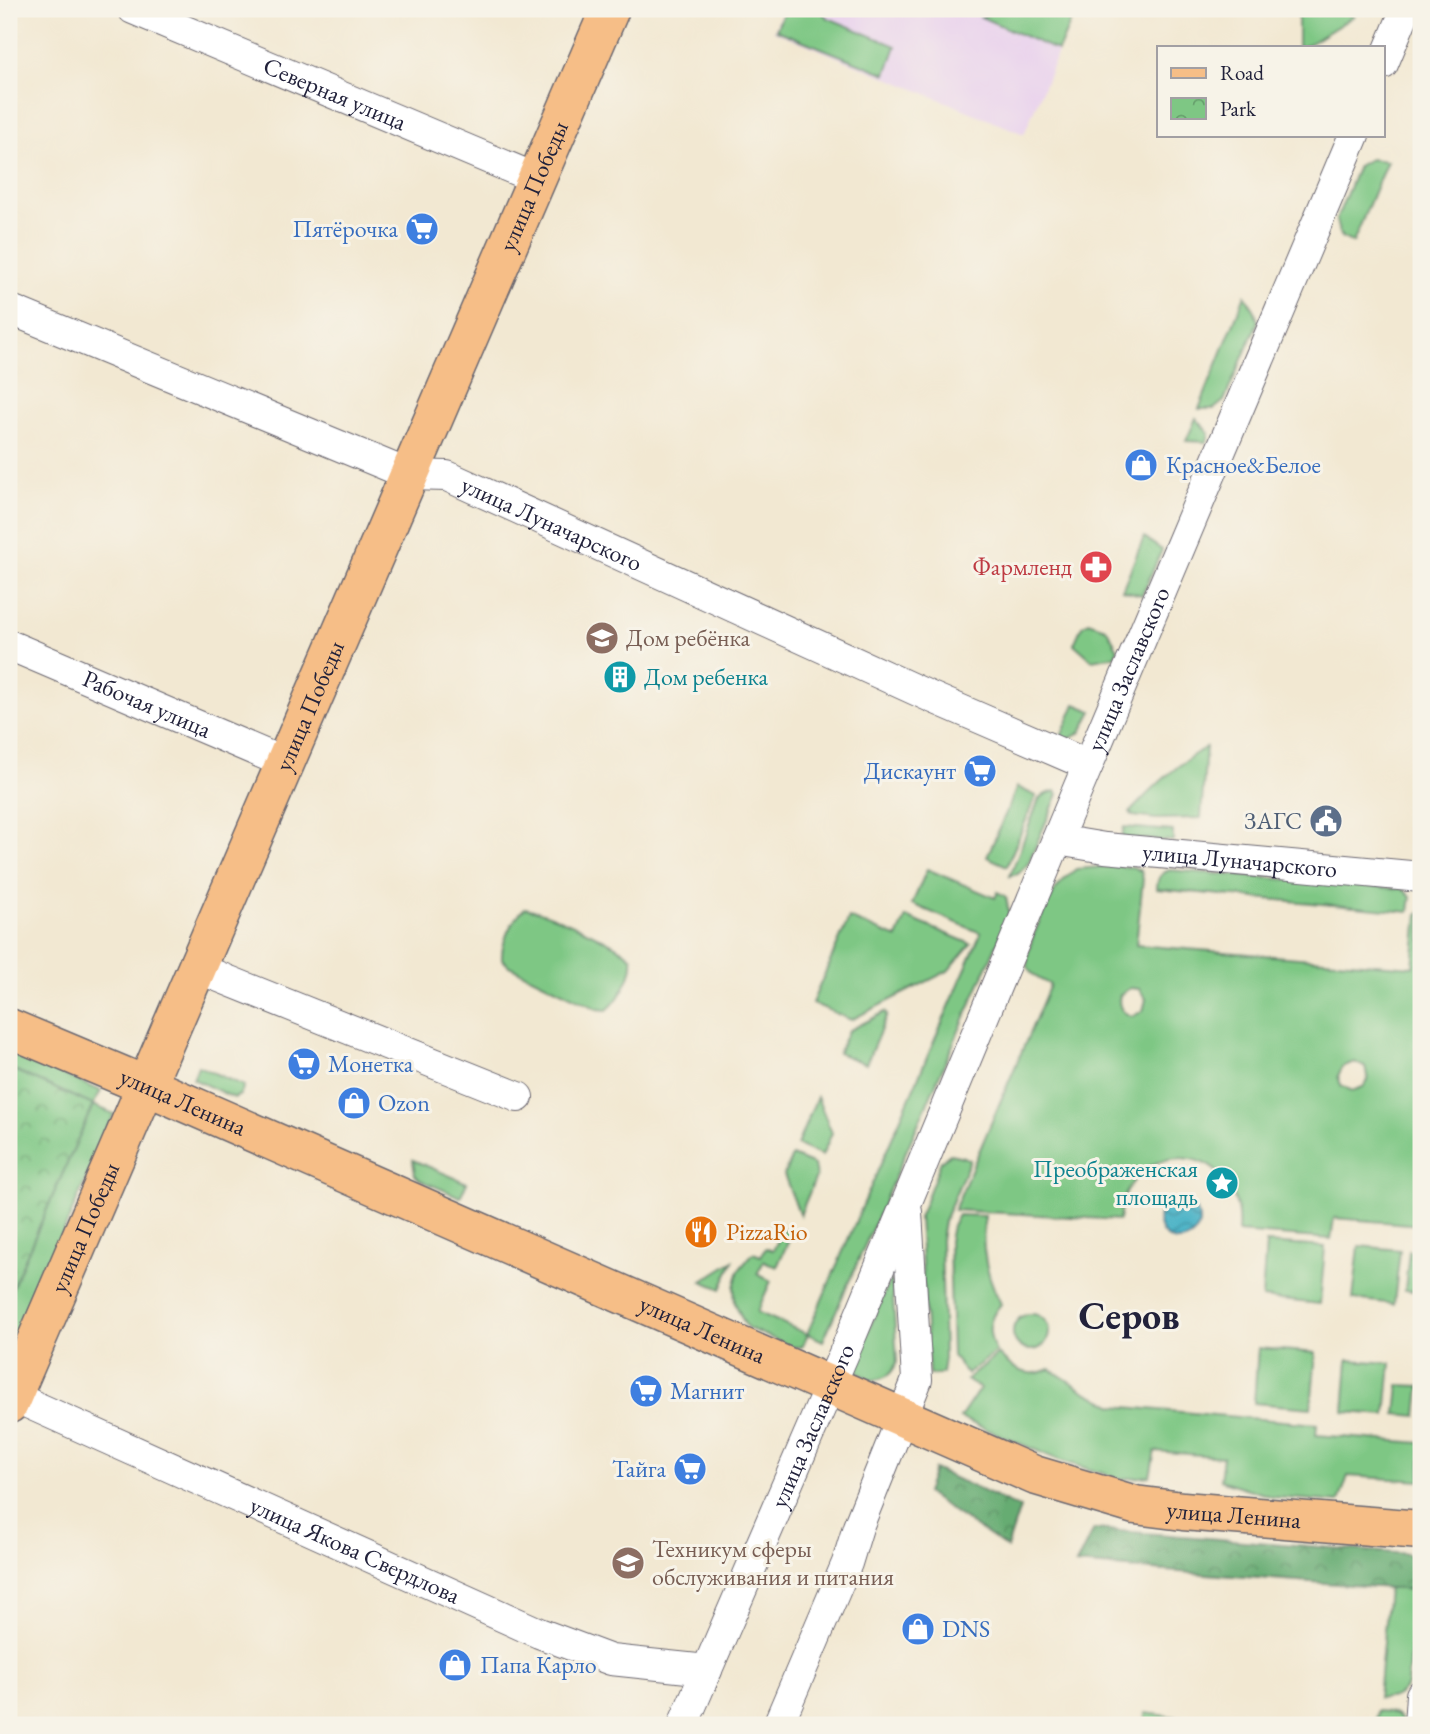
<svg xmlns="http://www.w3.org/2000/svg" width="1430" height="1734" font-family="'EB Garamond',serif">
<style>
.built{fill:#e9d2ed}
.grass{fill:#7ec784;stroke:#507460;stroke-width:2;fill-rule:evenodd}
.forest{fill:url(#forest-crowns);stroke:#446756;stroke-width:2}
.park{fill:url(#park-crowns);stroke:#507460;stroke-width:2}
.water{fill:url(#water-waves);stroke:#356a80;stroke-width:2}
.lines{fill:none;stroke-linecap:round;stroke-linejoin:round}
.minor-casing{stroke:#6b6770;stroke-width:32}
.major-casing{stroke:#6b6770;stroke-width:41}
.minor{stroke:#fff;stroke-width:30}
.major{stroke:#f6be87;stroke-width:38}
.labels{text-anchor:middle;stroke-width:6;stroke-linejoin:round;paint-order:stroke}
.street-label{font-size:24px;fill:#22223b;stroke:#f7f3e8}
.shop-label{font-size:24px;fill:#366cbe;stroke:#f7f3e8;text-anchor:start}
.health-label{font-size:24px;fill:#be3a42;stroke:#f7f3e8;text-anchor:end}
.education-label{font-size:24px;fill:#785e54;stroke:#f7f3e8;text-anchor:start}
.culture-label{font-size:24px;fill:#0d838f;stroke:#f7f3e8;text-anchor:start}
.service-label{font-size:24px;fill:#4e5e75;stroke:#f7f3e8;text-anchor:end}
.food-label{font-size:24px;fill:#c56008;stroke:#f7f3e8;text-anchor:start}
.town-label{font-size:38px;font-weight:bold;fill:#22223b;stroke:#f7f3e8}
</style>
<defs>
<pattern id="forest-crowns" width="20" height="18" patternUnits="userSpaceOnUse" patternTransform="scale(1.75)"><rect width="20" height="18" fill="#66ac72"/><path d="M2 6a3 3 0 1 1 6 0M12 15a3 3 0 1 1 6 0" fill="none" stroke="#548c5f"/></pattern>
<pattern id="park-crowns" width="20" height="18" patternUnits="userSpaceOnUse" patternTransform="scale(1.75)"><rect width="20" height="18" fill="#7ec784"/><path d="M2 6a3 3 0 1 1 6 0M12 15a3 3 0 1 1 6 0" fill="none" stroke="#67a16d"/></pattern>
<pattern id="water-waves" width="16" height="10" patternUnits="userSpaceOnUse" patternTransform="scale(1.75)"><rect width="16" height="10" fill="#48b2c6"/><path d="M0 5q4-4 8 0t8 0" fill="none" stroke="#3c90a2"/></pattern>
</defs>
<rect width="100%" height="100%" fill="#f7f3e8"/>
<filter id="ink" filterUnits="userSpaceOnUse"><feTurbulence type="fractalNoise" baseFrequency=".0143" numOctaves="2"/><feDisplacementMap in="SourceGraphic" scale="14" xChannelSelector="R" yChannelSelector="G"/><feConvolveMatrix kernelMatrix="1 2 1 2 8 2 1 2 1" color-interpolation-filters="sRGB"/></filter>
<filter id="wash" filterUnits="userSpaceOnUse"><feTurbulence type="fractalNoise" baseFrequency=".00686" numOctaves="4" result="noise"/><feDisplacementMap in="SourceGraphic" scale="28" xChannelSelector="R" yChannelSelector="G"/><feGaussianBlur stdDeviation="1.57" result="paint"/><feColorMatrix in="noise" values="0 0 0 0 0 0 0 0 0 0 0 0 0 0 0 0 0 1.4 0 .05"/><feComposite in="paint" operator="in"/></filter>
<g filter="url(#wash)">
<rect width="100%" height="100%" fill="#f2e8d2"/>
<path class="built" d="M783,9H1076L1024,134L774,31Z"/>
<path class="grass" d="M785,9H821L826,17L896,46L886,74L776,30Z
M1000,9H1076L1058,51L981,17Z
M1298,9H1335L1354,16L1304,47H1298Z
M1370,159L1387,161L1353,243L1343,238L1339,233L1336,220L1358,166Z
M1245,295L1255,311L1258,322L1224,401L1214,409H1199Z
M1196,418L1209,433L1207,442L1186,441Z
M1144,537L1162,550L1142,595L1122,590Z
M1088,622L1106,628L1118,649L1115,656L1092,660L1074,644L1082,626Z
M1075,704L1092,711L1081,732L1066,741L1060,739Z
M1206,747L1201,818L1156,819L1133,816L1130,812C1153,787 1177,764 1206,747Z
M1017,787L1036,796L1007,866L987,857Z
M1056,791L1058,794L1028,864L1018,874L1010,876L1039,799L1046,794Z
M1124,827L1173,831V841L1122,838Z
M1114,866L1133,867L1141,871L1143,879L1136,945L1413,967L1418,913L1421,912V1225L1334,1218L1331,1239L1238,1232C1246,1141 1129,1131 1119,1220L954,1210L1050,985C1042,980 1032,977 1028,967C1023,952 1045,908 1053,894C1059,884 1067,876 1076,869ZM1130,988L1139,989L1146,999L1143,1011L1133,1016C1122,1014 1117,1006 1120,995ZM1354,1062L1365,1067L1368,1080L1363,1087L1352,1091L1341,1085L1338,1076L1342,1067Z
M927,869L995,898L998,892L1006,897L1009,913L1004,928L823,1341L808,1334L802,1347H792L748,1328L744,1323L735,1303L734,1287L739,1270L753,1253L761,1256L766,1248L773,1250L784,1229L792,1233L777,1267L764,1261L757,1274L771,1281L757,1312L807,1334L981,933L912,904Z
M1170,870L1403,889L1411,897L1409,912L1157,889C1157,879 1160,873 1170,870Z
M525,908C548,912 616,942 632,958C634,974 620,999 607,1010L597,1009L509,966L502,959C501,942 512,919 525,908Z
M906,917L971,944L948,971L851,1020L812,1003L849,918L897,938Z
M885,1012L887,1015L866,1064L838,1053L848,1031Z
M9,1051L101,1091L93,1105L114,1114L9,1359V1295L92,1105L9,1068Z
M198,1066L244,1086L240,1095L234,1098L193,1079Z
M817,1097L832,1133L822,1156L797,1145Z
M950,1154L964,1157L970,1160L944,1221L941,1240L944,1358L942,1373L936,1375L929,1374L919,1218L941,1161Z
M792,1156L814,1165L816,1177L800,1215L784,1175Z
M413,1160L467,1183L460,1197L420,1180L415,1175Z
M958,1215L985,1216C980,1247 987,1277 1001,1304C987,1320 987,1333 996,1352L967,1374L952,1356L949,1241L952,1225Z
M1266,1243L1325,1247L1320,1304L1262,1298Z
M1359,1246L1400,1250L1394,1304L1353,1299Z
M1409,1251L1421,1253V1292L1405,1290Z
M733,1261L721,1289L702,1281Z
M892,1280L897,1362C892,1374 885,1380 871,1380L859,1373L855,1362L889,1282Z
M1013 1332a18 18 0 1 1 36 0a18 18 0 1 1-36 0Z
M1258,1348L1316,1353L1311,1408L1254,1403Z
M998,1354C1013,1370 1029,1379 1050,1369L1086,1392L1114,1406L1317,1424L1316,1435L1421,1443V1481L1348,1476L1339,1502L1273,1497L1220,1480L1223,1457L1155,1451L1150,1476L1121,1479L1059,1460L960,1418L980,1388L966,1380Z
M1348,1360L1391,1363L1386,1415L1344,1412Z
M1399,1385L1420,1386L1417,1416L1396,1414Z
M1388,1588L1416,1590L1407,1685C1399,1697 1392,1699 1378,1698Z
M1377,1711C1389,1711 1399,1713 1403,1725H1376Z"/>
<path class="forest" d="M934,1469L1020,1508L1007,1548L926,1493Z
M1094,1529L1408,1554C1420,1565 1418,1575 1416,1590L1076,1564Z"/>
<path class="park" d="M9,1068L93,1105L9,1295Z
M1145,1713L1240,1725H1144Z"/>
<path class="water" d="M1159 1221a20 20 0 1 1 40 0a20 20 0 1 1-40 0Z"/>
</g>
<g filter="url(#ink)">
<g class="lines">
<defs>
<g id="minor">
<path id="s1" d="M133,9L537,179"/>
<path d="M1383,64L1406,9"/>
<path id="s2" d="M9,309L410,475L447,476L931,697L1088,765"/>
<path id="s3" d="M9,645L285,763"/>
<path id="s4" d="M1057,840L1105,848L1421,877"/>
<path d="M197,968L518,1097"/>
<path id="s5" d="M12,1396L539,1633L611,1660L707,1670"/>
<path id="s6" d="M683,1725L845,1351L1077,791L1354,135"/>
<path d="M778,1725L847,1563L858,1527L917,1380L907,1212"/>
<path d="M1419,1725L1421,1695"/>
</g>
<g id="major">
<path id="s7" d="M9,1028L147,1086L1034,1475L1135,1505L1183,1511L1421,1530"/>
<path id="s8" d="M9,1404L610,9"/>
</g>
</defs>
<use href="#minor" class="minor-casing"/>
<use href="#major" class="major-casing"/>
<use href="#minor" class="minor"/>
<use href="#major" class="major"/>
</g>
</g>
<defs>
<symbol id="supermarket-disc" viewBox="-11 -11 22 22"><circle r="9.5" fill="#3f7fe0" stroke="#f7f3e8"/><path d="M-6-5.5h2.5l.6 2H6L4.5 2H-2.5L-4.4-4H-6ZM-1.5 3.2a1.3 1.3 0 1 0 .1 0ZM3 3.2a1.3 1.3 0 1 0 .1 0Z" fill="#fff"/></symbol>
<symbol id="shop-disc" viewBox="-11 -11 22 22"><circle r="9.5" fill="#3f7fe0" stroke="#f7f3e8"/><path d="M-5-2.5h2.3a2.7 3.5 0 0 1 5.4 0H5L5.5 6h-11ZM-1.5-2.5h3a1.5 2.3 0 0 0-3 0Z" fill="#fff"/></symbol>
<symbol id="pharmacy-disc" viewBox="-11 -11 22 22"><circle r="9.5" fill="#e0444e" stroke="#f7f3e8"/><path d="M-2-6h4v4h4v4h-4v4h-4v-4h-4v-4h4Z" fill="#fff"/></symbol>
<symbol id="school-disc" viewBox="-11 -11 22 22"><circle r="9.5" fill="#8d6e63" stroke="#f7f3e8"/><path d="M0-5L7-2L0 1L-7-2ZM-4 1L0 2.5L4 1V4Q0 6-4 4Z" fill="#fff"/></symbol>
<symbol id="building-disc" viewBox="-11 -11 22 22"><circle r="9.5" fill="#0f9aa8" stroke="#f7f3e8"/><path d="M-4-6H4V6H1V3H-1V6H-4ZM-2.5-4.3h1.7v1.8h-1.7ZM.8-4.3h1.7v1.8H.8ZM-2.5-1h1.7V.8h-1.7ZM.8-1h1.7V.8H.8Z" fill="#fff"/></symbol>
<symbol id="civic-disc" viewBox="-11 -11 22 22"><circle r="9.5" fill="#5c6f8a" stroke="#f7f3e8"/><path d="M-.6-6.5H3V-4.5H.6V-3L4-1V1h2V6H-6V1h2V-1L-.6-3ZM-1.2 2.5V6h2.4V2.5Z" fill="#fff"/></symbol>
<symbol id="sight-disc" viewBox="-11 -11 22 22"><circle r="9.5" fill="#0f9aa8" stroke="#f7f3e8"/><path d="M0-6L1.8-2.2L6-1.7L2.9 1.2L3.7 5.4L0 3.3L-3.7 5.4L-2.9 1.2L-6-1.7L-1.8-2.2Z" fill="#fff"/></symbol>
<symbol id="restaurant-disc" viewBox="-11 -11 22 22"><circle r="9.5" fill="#e8710a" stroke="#f7f3e8"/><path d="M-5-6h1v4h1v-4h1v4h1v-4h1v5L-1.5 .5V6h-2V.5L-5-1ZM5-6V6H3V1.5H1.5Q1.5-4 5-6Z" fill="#fff"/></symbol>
<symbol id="university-disc" viewBox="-11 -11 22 22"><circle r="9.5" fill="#8d6e63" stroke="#f7f3e8"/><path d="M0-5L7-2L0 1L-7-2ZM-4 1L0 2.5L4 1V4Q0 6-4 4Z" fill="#fff"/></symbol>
</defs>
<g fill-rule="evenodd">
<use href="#supermarket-disc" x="403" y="210" width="38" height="38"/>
<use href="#shop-disc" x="1122" y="446" width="38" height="38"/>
<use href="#pharmacy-disc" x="1077" y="548" width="38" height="38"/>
<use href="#school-disc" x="583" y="619" width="38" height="38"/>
<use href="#building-disc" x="601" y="658" width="38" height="38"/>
<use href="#supermarket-disc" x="961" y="752" width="38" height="38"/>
<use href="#civic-disc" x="1307" y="802" width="38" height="38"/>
<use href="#supermarket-disc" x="285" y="1045" width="38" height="38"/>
<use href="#shop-disc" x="335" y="1084" width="38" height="38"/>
<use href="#sight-disc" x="1203" y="1164" width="38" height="38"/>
<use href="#restaurant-disc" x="682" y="1213" width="38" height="38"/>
<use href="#supermarket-disc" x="627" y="1372" width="38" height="38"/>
<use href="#supermarket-disc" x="671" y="1450" width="38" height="38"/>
<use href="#university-disc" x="609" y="1544" width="38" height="38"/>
<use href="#shop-disc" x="899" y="1610" width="38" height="38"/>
<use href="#shop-disc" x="436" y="1646" width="38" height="38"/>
</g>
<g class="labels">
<g class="street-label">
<text dy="8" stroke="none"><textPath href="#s1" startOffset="219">Северная улица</textPath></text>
<text dy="8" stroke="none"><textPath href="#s8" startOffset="1326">улица Победы</textPath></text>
<text dy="8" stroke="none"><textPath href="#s2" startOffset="586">улица Луначарского</textPath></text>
<text dy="8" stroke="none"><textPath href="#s6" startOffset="1146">улица Заславского</textPath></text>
<text dy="8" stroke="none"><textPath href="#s3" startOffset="150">Рабочая улица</textPath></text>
<text dy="8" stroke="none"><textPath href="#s8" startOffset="760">улица Победы</textPath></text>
<text dy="8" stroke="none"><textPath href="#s4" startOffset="184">улица Луначарского</textPath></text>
<text dy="8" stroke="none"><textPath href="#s7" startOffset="189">улица Ленина</textPath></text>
<text dy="8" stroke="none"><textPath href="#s8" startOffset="192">улица Победы</textPath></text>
<text dy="8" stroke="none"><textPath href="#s7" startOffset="756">улица Ленина</textPath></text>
<text dy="8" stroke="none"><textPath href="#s6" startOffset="326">улица Заславского</textPath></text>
<text dy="8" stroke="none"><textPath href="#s7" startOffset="1323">улица Ленина</textPath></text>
<text dy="8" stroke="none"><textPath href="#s5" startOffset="376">улица Якова Свердлова</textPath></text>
</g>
<g class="shop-label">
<text x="398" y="237" text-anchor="end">Пятёрочка</text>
<text x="1166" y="473">Красное&amp;Белое</text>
<text x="956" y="779" text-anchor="end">Дискаунт</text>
<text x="328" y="1072">Монетка</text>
<text x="378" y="1111">Ozon</text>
<text x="670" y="1399">Магнит</text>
<text x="666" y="1477" text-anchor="end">Тайга</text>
<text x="942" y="1637">DNS</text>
<text x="480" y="1673">Папа Карло</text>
</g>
<g class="health-label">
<text x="1072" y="575">Фармленд</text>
</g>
<g class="education-label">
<text x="626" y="646">Дом ребёнка</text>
<text x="652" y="1557">Техникум сферы<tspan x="652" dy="28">обслуживания и питания</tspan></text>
</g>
<g class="culture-label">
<text x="644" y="685">Дом ребенка</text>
<text x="1198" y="1177" text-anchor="end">Преображенская<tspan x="1198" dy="28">площадь</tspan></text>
</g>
<g class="service-label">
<text x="1302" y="829">ЗАГС</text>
</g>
<g class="food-label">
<text x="726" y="1240">PizzaRio</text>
</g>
<g class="town-label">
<text x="1129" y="1329">Серов</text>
</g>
</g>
<rect width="1430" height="1734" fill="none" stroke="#f7f3e8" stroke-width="35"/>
<rect x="1157" y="46" width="228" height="91" fill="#f7f3e8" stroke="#a29fa3" stroke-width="2"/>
<rect x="1171" y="68" width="35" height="10" fill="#f6be87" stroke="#a29fa3" stroke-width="2"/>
<text x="1220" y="80" font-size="21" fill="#22223b">Road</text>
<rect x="1171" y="98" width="35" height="21" fill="url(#park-crowns)" stroke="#a29fa3" stroke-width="2"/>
<text x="1220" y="116" font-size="21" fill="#22223b">Park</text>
</svg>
